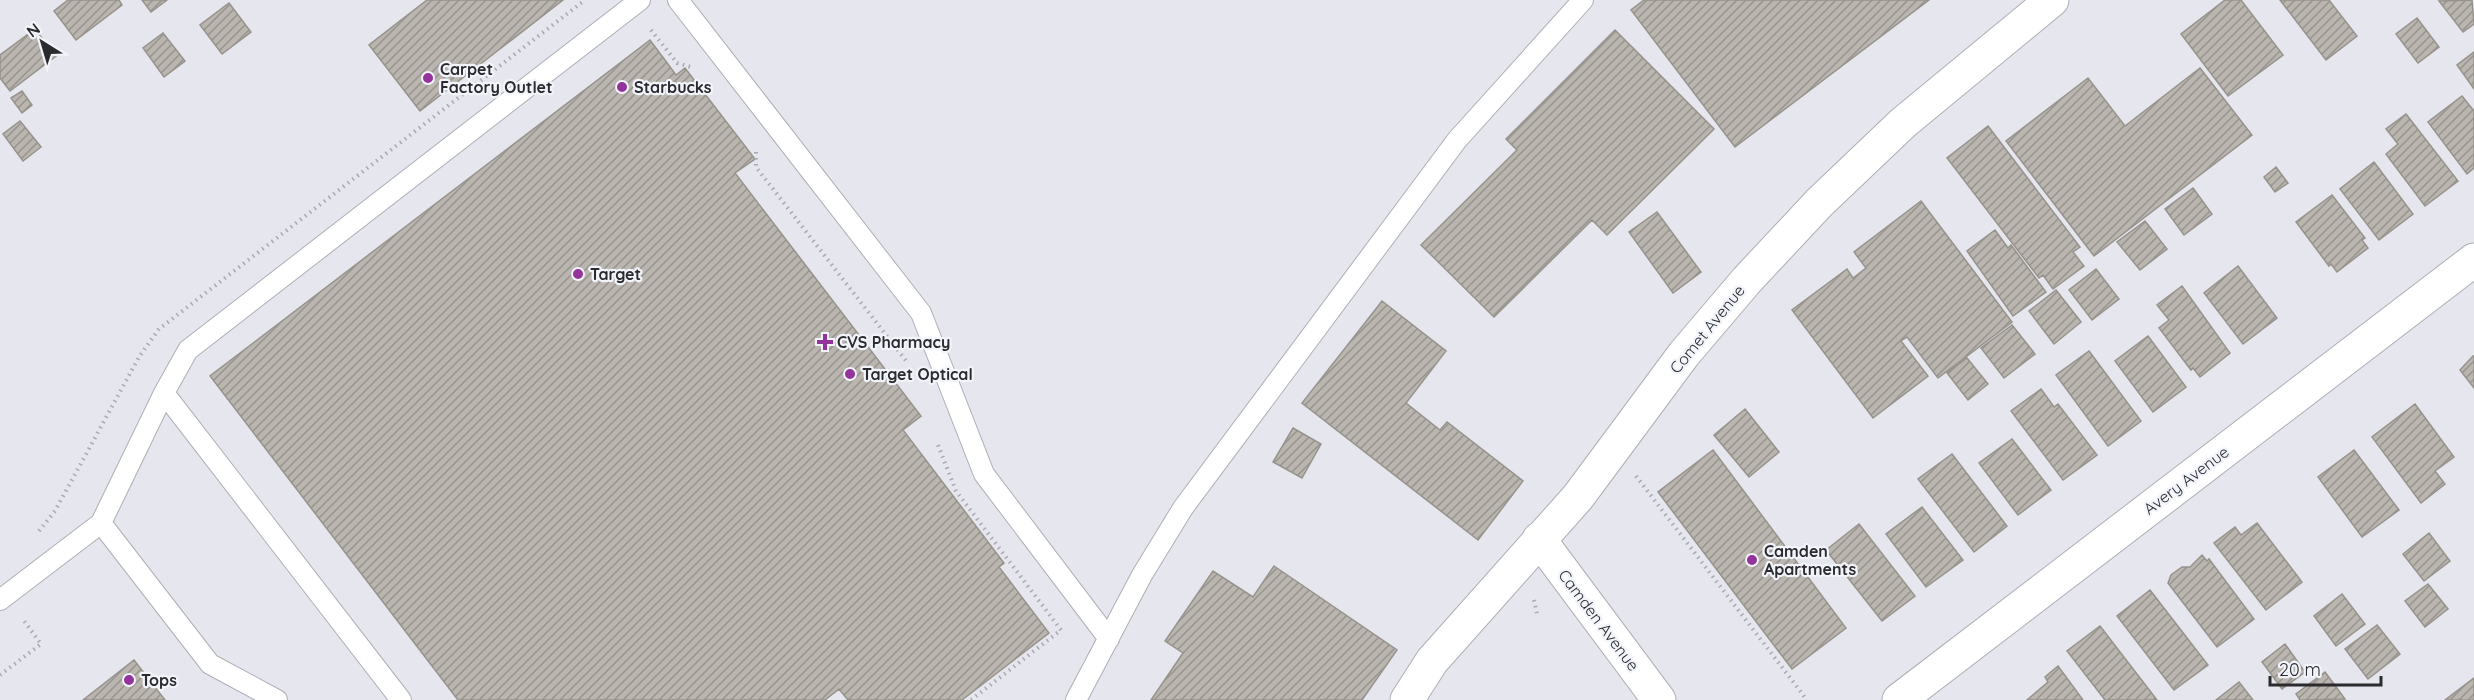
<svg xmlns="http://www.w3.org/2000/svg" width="2474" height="700" font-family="Quicksand,sans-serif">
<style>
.building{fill:url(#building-hatch);stroke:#97938c;stroke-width:1.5}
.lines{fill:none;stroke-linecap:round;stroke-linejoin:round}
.lane-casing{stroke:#aeafb6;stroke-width:22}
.street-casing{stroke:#aeafb6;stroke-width:35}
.path{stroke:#a9aab0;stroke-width:4;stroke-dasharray:1.5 4.5;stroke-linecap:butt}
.lane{stroke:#fff;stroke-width:20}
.street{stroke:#fff;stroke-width:33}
.poi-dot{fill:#94339b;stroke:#f2f4fb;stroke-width:2}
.labels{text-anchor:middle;stroke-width:4.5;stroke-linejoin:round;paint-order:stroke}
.poi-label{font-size:16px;font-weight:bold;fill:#2b2b2e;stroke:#f2f4fb;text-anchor:start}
.street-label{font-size:16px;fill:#2b2b2e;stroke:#f2f4fb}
</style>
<defs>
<pattern id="building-hatch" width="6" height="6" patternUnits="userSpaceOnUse" patternTransform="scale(1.5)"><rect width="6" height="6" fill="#bab5af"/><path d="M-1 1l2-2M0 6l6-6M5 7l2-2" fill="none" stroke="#97938f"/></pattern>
</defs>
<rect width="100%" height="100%" fill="#e5e6ee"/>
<path class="building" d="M68,0H119L122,5L76,40L54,11Z
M142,0H167L151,12Z
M427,0H563L420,111L369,45Z
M1644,0H1929L1735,147L1631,10Z
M2225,0H2241L2283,55L2228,96L2181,34Z
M2280,0H2329L2357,36L2326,60Z
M2472,0L2474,24L2463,32L2439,1Z
M229,3L251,32L222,54L200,25Z
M2417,18L2439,47L2418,63L2396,34Z
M35,29L56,56L10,91L0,78V55Z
M1615,30L1714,129L1607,235L1592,220L1494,317L1421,245L1517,150L1506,139Z
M163,33L185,61L164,77L143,48Z
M650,40L676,75L685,68L755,159L735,173L921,416L903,430L1004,563L999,567L1049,633L962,700H848L839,689L825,700H458L210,376Z
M2474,52V89L2457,65Z
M2200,68L2252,135L2094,256L2006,141L2088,78L2125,126Z
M22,91L32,105L22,113L11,98Z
M2462,96L2474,111V168L2467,174L2428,122Z
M2406,114L2458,181L2425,206L2386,154L2398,144L2386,129Z
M20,121L41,147L23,161L3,134Z
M1988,126L2080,247L2073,252L2084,266L2053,289L2043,275L2039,278L1947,158Z
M2374,162L2413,214L2379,240L2340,189Z
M2276,167L2288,183L2275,192L2264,177Z
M2193,188L2212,214L2184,235L2165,209Z
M2332,195L2365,238L2362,240L2368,248L2337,272L2331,264L2329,266L2296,222Z
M1921,201L2012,322L1938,378L1907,337L1901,341L1928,376L1873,418L1792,310L1847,269L1853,278L1866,268L1854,252Z
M1657,212L1701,272L1673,293L1629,232Z
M2145,221L2167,249L2140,270L2117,242Z
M1995,230L2008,248L2011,245L2046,292L2013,316L1967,251Z
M2238,266L2277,318L2243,344L2204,293Z
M2096,269L2119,299L2092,320L2069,290Z
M2182,286L2230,353L2200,377L2193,368L2191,370L2159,328L2169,320L2157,305Z
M2056,290L2081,322L2054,344L2029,311Z
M1382,301L1446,351L1406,403L1440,430L1447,422L1523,481L1478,540L1302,403Z
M2012,325L2035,354L2004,378L1981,348Z
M2148,336L2186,387L2153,412L2115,361Z
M2089,351L2141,421L2108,446L2056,375Z
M2473,356H2474V388L2460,370Z
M1967,358L1988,384L1968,400L1947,373Z
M2041,389L2054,407L2058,404L2097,455L2063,480L2011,411Z
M2415,404L2454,457L2435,471L2445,484L2421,503L2372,437Z
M1745,409L1779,452L1749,477L1714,435Z
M1293,428L1321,444L1302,478L1273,462Z
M2012,439L2051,490L2018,515L1979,463Z
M1713,450L1846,628L1792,669L1658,492Z
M2354,450L2399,510L2362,537L2318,477Z
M1952,454L2007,526L1974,552L1918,479Z
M1922,507L1963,560L1926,587L1886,534Z
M2257,523L2302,582L2266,610L2214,543L2235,527L2241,535Z
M1859,524L1915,596L1882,621L1826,550Z
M2429,533L2450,561L2424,581L2403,554Z
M2202,555L2207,561L2209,559L2254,619L2217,647L2168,583L2171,575L2182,567H2190Z
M1274,566L1397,650L1362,700H1151L1183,653L1165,641L1213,571L1253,597Z
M2428,584L2448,609L2425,627L2405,601Z
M2150,590L2208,665L2174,690L2117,616Z
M2342,594L2365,624L2336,646L2314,616Z
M2377,625L2400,654L2368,679L2345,649Z
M2100,626L2157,700H2105L2067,651Z
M2285,644L2305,672L2282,689L2262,662Z
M134,660L165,700H83Z
M2058,666L2083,700H2027L2048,682L2045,677Z
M2325,672L2345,699L2300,700L2296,694Z
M2474,678V700H2445Z
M2239,682L2253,700H2216Z"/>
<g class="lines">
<defs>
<path id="lane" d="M678,0L921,313L984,474L1109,639
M164,393L401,700
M101,523L210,664L277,700
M0,600L101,523L164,393L188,350L640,0
M1076,700L1142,575L1183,508L1457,140L1583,0"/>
<path id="street" d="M1539,539L1659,700
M1407,700L1432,661L1578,497L1684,354L1747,280L1819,203L1903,123L2052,0
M1899,700L2474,260"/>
</defs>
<use href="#lane" class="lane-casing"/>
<use href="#street" class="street-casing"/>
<path class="path" d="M651,30L677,63L691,67
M756,152V167L907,362
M938,445L956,491L1061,630L971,700
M1636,476L1807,700
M39,531L55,511L139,357L159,329L585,0
M1534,600L1537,614
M0,675L41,644L22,618"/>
<use href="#lane" class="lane"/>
<use href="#street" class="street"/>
</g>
<g class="poi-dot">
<circle cx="428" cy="78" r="6"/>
<circle cx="622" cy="87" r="6"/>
<circle cx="578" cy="274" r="6"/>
<path d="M822 333h6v6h6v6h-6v6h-6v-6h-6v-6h6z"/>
<circle cx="850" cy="374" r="6"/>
<circle cx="1752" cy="560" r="6"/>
<circle cx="129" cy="680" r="6"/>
</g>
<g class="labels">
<g class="poi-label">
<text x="440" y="75">Carpet<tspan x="440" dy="18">Factory Outlet</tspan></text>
<text x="634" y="93">Starbucks</text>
<text x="590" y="280">Target</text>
<text x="837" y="348">CVS Pharmacy</text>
<text x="862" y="380">Target Optical</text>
<text x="1764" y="557">Camden<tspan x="1764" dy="18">Apartments</tspan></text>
<text x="141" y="686">Tops</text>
</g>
<g class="street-label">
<text transform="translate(1707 329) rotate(-51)" y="6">Comet Avenue</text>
<text transform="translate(2186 480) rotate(-37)" y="6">Avery Avenue</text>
<text transform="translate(1599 620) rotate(53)" y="6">Camden Avenue</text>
</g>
</g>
<g transform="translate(42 42) rotate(323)" stroke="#f2f4fb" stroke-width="4.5" paint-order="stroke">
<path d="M0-4.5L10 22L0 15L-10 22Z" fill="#2b2b2e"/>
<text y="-9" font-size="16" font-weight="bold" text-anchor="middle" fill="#2b2b2e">N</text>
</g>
<path d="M2270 676v9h111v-9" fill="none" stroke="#2b2b2e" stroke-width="3"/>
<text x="2279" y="676" font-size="18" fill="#2b2b2e" stroke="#f2f4fb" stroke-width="4.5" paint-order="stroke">20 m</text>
</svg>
